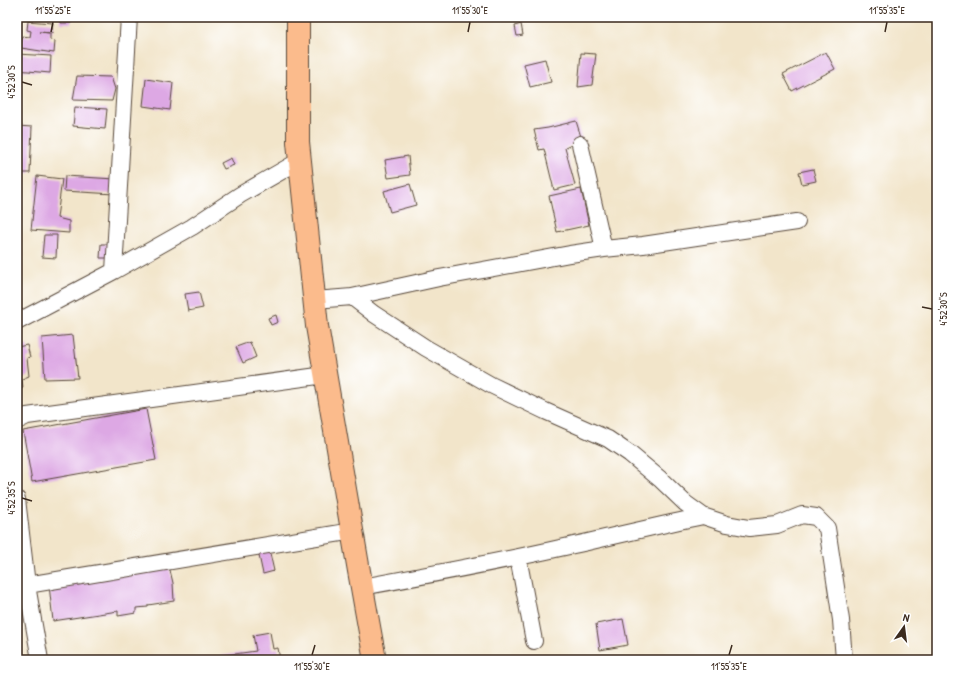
<svg xmlns="http://www.w3.org/2000/svg" width="954" height="677" font-family="'Patrick Hand',sans-serif">
<style>
.building{fill:#dda8e4}
.lines{fill:none;stroke-linecap:round;stroke-linejoin:round}
.minor-casing{stroke:#564638;stroke-width:18}
.trunk-casing{stroke:#564638;stroke-width:24}
.minor{stroke:#fff;stroke-width:16}
.trunk{stroke:#fbbb8c;stroke-width:22}
.ticks{fill:none;stroke:#3b2a1e;stroke-width:1.5}
.neatline{fill:none;stroke:#3b2a1e;stroke-width:1.5}
.ticks-label{font-size:10px;text-anchor:middle;fill:#3b2a1e}
</style>
<rect width="100%" height="100%" fill="#fff"/>
<filter id="ink" filterUnits="userSpaceOnUse"><feTurbulence type="fractalNoise" baseFrequency=".025" numOctaves="2"/><feDisplacementMap in="SourceGraphic" scale="8" xChannelSelector="R" yChannelSelector="G"/><feConvolveMatrix kernelMatrix="1 2 1 2 8 2 1 2 1" color-interpolation-filters="sRGB"/></filter>
<filter id="wash" filterUnits="userSpaceOnUse"><feTurbulence type="fractalNoise" baseFrequency=".012" numOctaves="4" result="noise"/><feDisplacementMap in="SourceGraphic" scale="16" xChannelSelector="R" yChannelSelector="G"/><feGaussianBlur stdDeviation="0.9" result="paint"/><feColorMatrix in="noise" values="0 0 0 0 0 0 0 0 0 0 0 0 0 0 0 0 0 1.4 0 .05"/><feComposite in="paint" operator="in"/></filter>
<g filter="url(#wash)">
<rect width="100%" height="100%" fill="#f2e5ca"/>
<g id="blocks">
<path class="building" d="M61,17H72L71,23H61Z
M28,21L53,23L52,33L39,32L50,33V40L55,41L54,53L21,48L22,36L30,37L31,31L27,30Z
M521,24L523,35L517,36L515,26Z
M826,52L835,69L792,91L783,74Z
M581,53L596,54L592,85L578,87Z
M17,54L51,56L50,73L17,70Z
M545,59L551,82L530,87L524,64Z
M77,76L111,77L115,89L112,101L73,100Z
M146,79L173,83L170,110L143,106Z
M75,107L107,109L105,129L73,126Z
M576,121L582,140L565,148L575,185L554,190L544,149L539,150L534,130L548,128Z
M17,126L32,127L30,173H17Z
M408,156L410,175L388,178L385,160Z
M231,158L234,165L224,169L221,163Z
M813,169L816,181L802,184L799,172Z
M37,176L62,179L57,218L69,221V233L31,230Z
M65,176L115,179L114,194L64,191Z
M410,184L416,205L390,212L384,191Z
M581,189L589,225L557,232L549,196Z
M44,235H57L56,258L42,257Z
M101,244H110V258H100Z
M199,292L203,308L188,311L185,294Z
M276,315L278,322L271,325L268,318Z
M73,335L78,378L45,379L42,338Z
M250,342L256,357L243,363L236,347Z
M27,345L30,357L27,358L29,376L22,379L23,388L17,389V347Z
M146,409L156,460L32,482L23,431Z
M269,549L274,571L263,574L258,551Z
M169,566L173,583L174,601L148,605V607L136,608V613L118,616V611L53,621L49,585Z
M623,619L628,645L600,650L596,624Z
M270,632L273,649L278,648L280,660H199V659L256,651L253,635Z"/>
</g>
</g>
<g filter="url(#ink)">
<use href="#blocks" fill-opacity="0" stroke="#564638" stroke-width="1"/>
<g class="lines">
<defs>
<path id="minor" d="M604,249L643,245L797,222
M114,271L129,17
M352,297L374,314L426,348L491,385L545,411L608,439L630,454L660,479L685,503L703,516L727,524L749,528L777,525L802,515L816,517L827,528L841,620L844,660
M315,300L352,297L439,278L570,254L604,249L580,144
M17,322L114,271L192,227L240,195L299,161
M17,421L27,416L325,375
M17,499L27,585L40,660
M518,557L534,641
M17,586L27,585L353,531
M362,587C428,575 494,563 560,548C607,538 655,526 703,516"/>
<path id="trunk" d="M298,17V142L317,326L359,571L375,660"/>
</defs>
<use href="#minor" class="minor-casing"/>
<use href="#trunk" class="trunk-casing"/>
<use href="#minor" class="minor"/>
<use href="#trunk" class="trunk"/>
</g>
</g>
<path class="ticks" d="M51,32L53,22M468,32L470,22M885,32L887,22M22,82L32,85M922,307L932,309M22,498L32,501M312,655L315,645M729,655L732,645"/>
<rect width="954" height="677" fill="none" stroke="#fff" stroke-width="44"/>
<g transform="translate(904 627) rotate(14)" stroke="#ffffff" stroke-width="3" paint-order="stroke">
<path d="M0-3L7 15L0 10L-7 15Z" fill="#3b2a1e"/>
<text y="-6" font-size="11" font-weight="bold" text-anchor="middle" fill="#3b2a1e">N</text>
</g>
<rect x="22" y="22" width="910" height="633" class="neatline"/>
<g class="ticks-label">
<text x="53" y="14">11°55'25"E</text>
<text x="470" y="14">11°55'30"E</text>
<text x="887" y="14">11°55'35"E</text>
<text transform="translate(11 82) rotate(-90)" y="4">4°52'30"S</text>
<text transform="translate(943 309) rotate(-90)" y="4">4°52'30"S</text>
<text transform="translate(11 498) rotate(-90)" y="4">4°52'35"S</text>
<text x="312" y="670">11°55'30"E</text>
<text x="729" y="670">11°55'35"E</text>
</g>
</svg>
